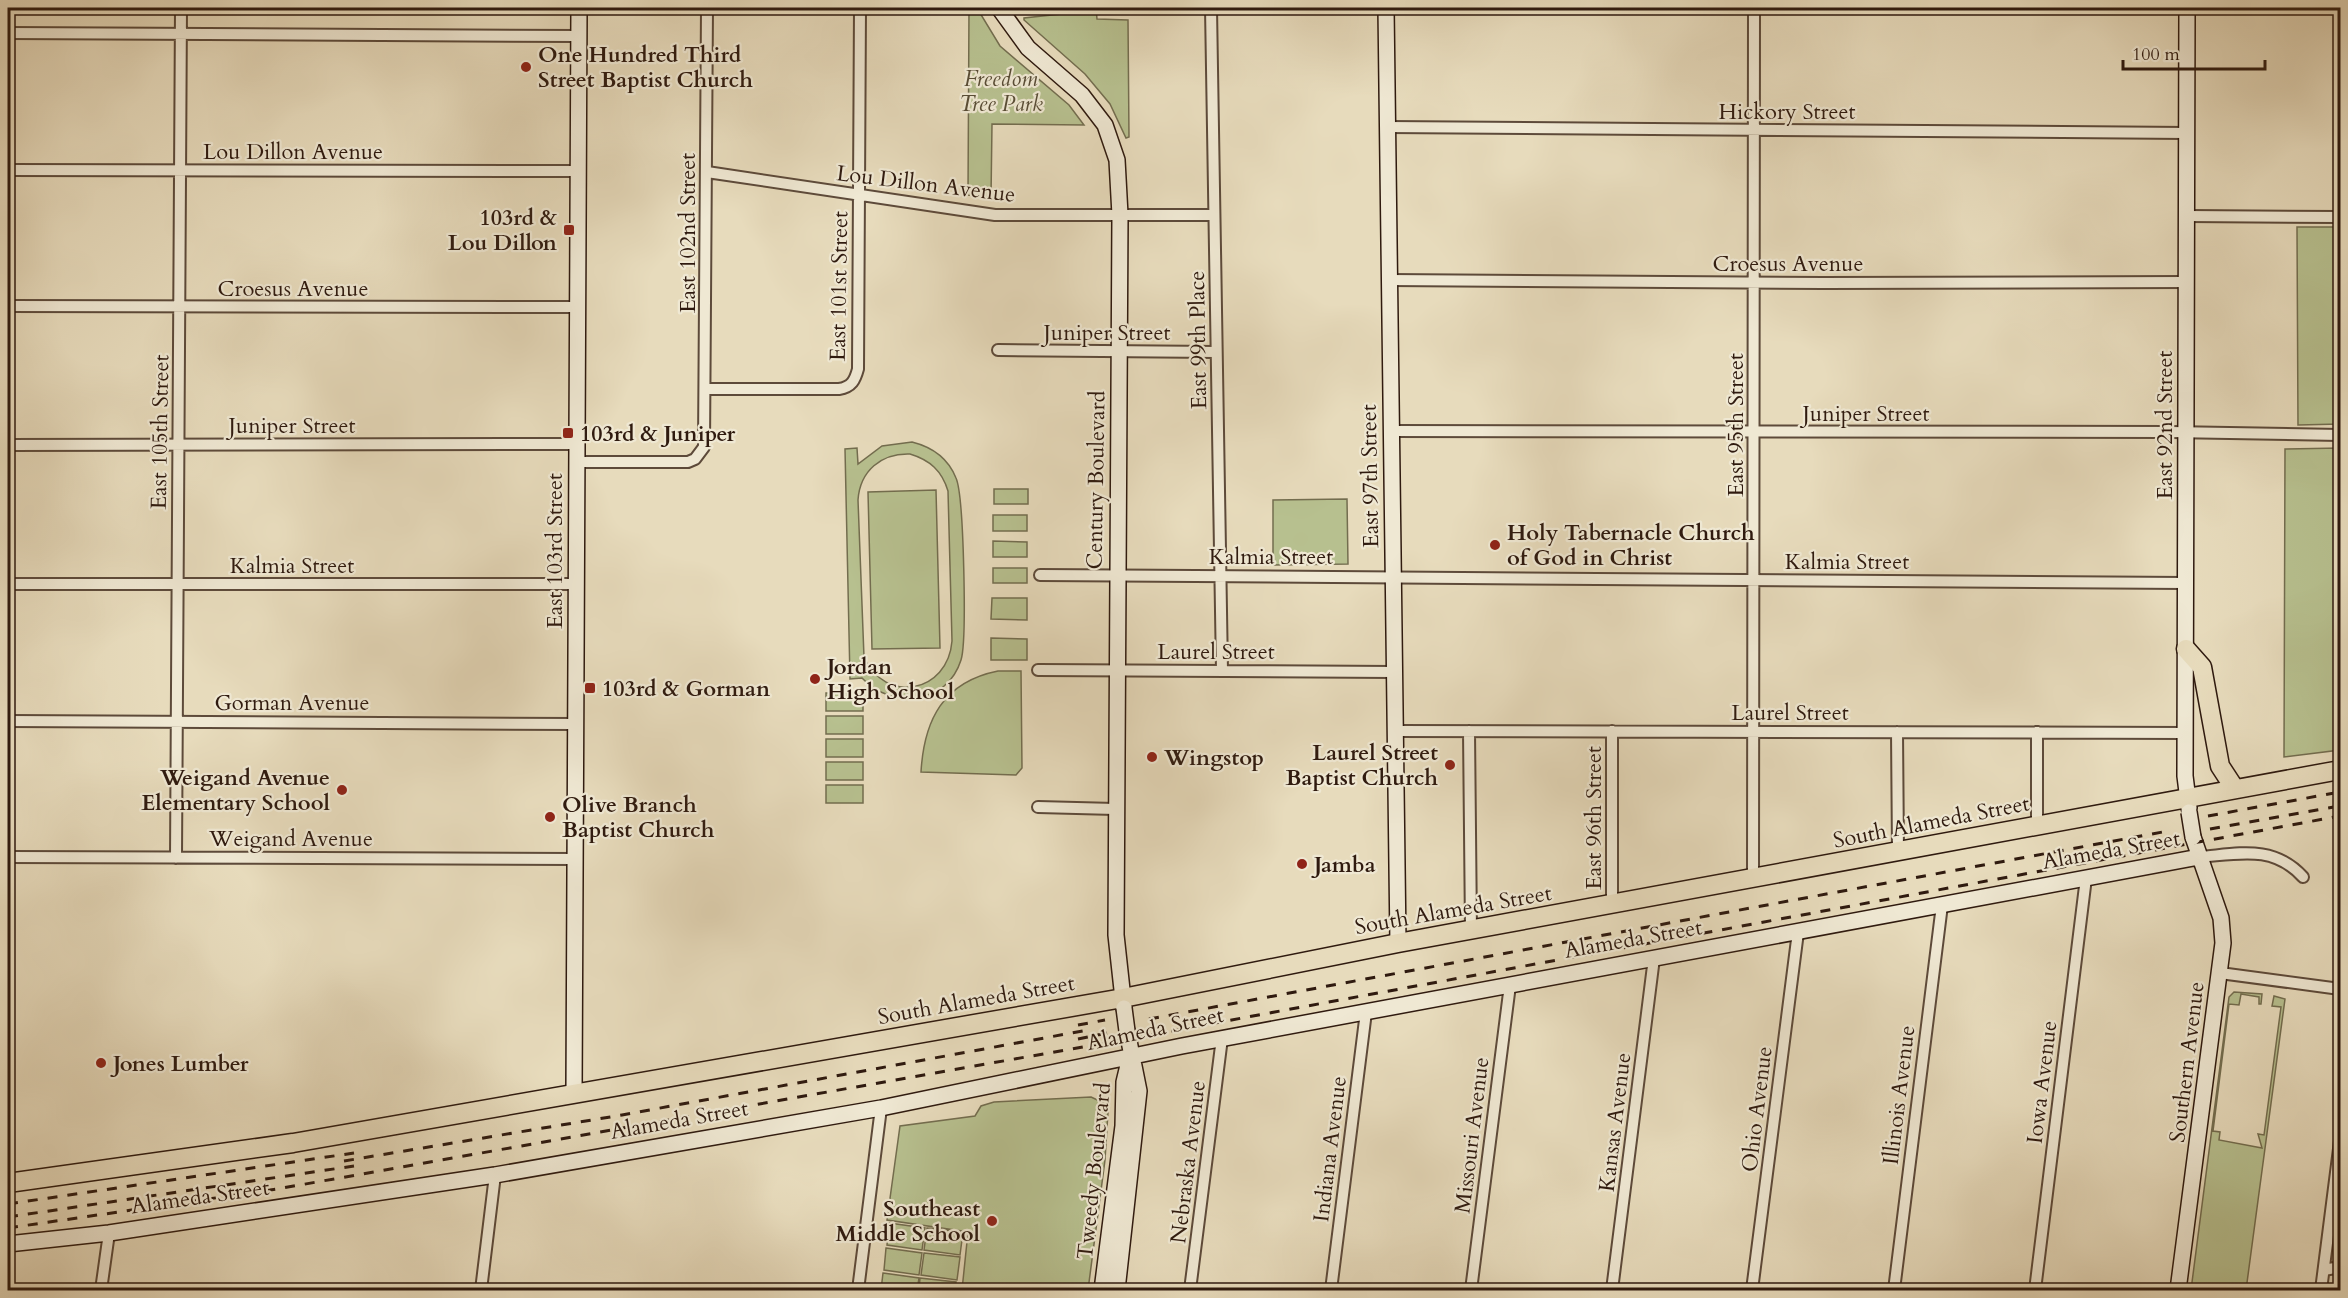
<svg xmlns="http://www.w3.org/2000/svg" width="2348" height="1298" font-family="Cardo,serif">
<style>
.green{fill:#b7c08f;stroke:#736d4f;stroke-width:1.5;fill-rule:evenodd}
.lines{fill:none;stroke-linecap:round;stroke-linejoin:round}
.street-casing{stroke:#5d4a3a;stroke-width:14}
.secondary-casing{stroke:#2f1a0f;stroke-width:18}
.primary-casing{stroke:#2f1a0f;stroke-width:21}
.street{stroke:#efe8d3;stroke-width:10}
.secondary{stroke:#efe8d3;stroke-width:15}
.primary{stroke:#e7dbbc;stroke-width:18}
.rail{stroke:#2f1a0f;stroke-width:3;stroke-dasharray:10 10;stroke-linecap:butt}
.secondary-bridge-casing{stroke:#2f1a0f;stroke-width:18;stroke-linecap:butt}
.secondary-bridge{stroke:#efe8d3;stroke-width:15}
.poi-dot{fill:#8f2418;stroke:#efe8d3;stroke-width:2}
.labels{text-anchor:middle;stroke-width:4.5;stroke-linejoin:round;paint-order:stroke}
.poi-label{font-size:22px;font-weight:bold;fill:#2f1a0f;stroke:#efe8d3;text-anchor:start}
.park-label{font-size:22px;font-style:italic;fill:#584c35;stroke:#efe8d3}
.street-label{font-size:22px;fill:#2f1a0f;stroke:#efe8d3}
</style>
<rect width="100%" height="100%" fill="#e7dbbc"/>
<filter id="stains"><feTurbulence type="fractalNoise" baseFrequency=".00333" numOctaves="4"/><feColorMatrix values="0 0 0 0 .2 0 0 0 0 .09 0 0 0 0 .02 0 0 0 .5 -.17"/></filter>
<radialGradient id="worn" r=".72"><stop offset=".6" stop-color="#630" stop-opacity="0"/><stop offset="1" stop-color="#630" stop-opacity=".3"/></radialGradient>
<path class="green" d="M969,8H977L1000,46L1069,105L1084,125L992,124L991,198L968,195Z
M1070,8H1096L1097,19L1128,20L1129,137L1126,138L1110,104L1085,74L1024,20V18L1070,13Z
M2297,227H2340V424L2298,425Z
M912,442C932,447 948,458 956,478C964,496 967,641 961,660C947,705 892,710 862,678L850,679L845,449L857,448L858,464L882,446ZM910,454C930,460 942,471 948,491L952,641C948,693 885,705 864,657L858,500C860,471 881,453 910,454Z
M2340,448V750L2284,757L2285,449Z
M994,489H1028V504H994Z
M936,490L940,648L872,649L868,492Z
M1347,499L1348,564L1273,565V500Z
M993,515H1027V531H993Z
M993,541L1027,542V557H993Z
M993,568H1027V583H993Z
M992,598H1027V620L991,619Z
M991,638L1027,639V660H991Z
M998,671H1021L1022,768L1016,775L921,772C924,720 943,682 998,671Z
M826,693H863V711H826Z
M826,716H863V734H826Z
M826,739H863V757H826Z
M826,762H863V780H826Z
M826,785H863V803H826Z
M2234,992L2262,994L2261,1004H2259V997L2241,994L2239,1005L2229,1004L2213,1131L2220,1132L2219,1140L2262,1148L2258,1134L2264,1135L2281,1007L2272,1006L2274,996L2285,999L2246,1290H2191L2229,997Z
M1091,1097L1104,1103L1108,1112L1105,1160L1088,1290H962L968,1232L887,1220L900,1126L975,1116L981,1106L994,1102Z
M889,1223L925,1228L922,1250L887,1245Z
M927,1228L963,1232L960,1255L924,1250Z
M886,1248L922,1253L919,1275L884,1270Z
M924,1253L960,1257L957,1280L921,1275Z
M883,1273L919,1278L917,1290H881Z
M920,1278L956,1282L955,1290H919Z"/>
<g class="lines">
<defs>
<path id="street" d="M1211,8L1222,671
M8,33L579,36
M1387,127L2187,133
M8,170L578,171
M707,172L995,215H1214
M2187,216L2340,217
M1389,280L1823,283L2187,282
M8,306L578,307
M998,350L1216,352
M706,389H839C852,387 855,380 858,369L860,8
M1391,431L2171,432L2340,435
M8,445L577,444
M577,462H688L695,459L704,447L707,8
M1040,575L2186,583
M8,584H576
M1038,670L1394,672
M8,721L576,724
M1395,731L2186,733
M1469,731L1471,931
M1612,731V904
M1897,732L1898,852
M2037,732V825
M1038,807L1115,809
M8,857L575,859
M2199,857C2238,854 2273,844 2303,877
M176,858L181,8
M1753,879L1754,8
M2220,973L2340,989
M2324,1270L2340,1267
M101,1290L109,1233
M481,1290L495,1175
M858,1290L881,1108
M1190,1290L1222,1038
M1331,1290L1366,1012
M1471,1290L1510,985
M1612,1290L1654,958
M1752,1290L1798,932
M1894,1290L1942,905
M2035,1290L2086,878
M2321,1290L2340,1141"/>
<path id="secondary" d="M999,8L1028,48L1082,95L1105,125L1117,160L1120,215L1116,935L1124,1008
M1386,8L1398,943
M2187,8L2185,776L2189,808
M574,1094L579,8
M8,1244L109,1233L495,1175L881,1108L1182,1046L2199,857
M1102,1290L1123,1126L1124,1082L1130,1057
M1117,1290L1139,1091L1127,1031
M2178,1290L2223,943L2221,918L2193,837"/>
<path id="primary" d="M2186,649L2202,667L2220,766L2235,789
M8,1183L293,1143L1123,998L1398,943L2340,770"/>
</defs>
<use href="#street" class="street-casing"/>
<use href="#secondary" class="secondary-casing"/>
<use href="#primary" class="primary-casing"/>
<use href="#street" class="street"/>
<use href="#secondary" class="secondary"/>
<use href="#primary" class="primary"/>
<path class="rail" d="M2208,816L2340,792
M2210,829L2340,806
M1149,1019L2168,831
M1078,1025L1105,1020
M1078,1039L1107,1033
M344,1161L622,1115L1088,1030
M8,1204L354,1153
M8,1217L354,1166
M8,1228L277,1189L1128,1039L2340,816"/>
<defs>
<path id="secondary-bridge" d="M2189,812L2193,837
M1124,1008L1127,1031"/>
</defs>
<use href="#secondary-bridge" class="secondary-bridge-casing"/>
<use href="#secondary-bridge" class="secondary-bridge"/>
</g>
<g class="poi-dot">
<circle cx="526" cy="67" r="6"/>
<rect x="563" y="224" width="12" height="12" rx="3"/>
<rect x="562" y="427" width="12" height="12" rx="3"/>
<circle cx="1495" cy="545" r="6"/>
<circle cx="815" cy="679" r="6"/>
<rect x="584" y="682" width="12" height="12" rx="3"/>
<circle cx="1152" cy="757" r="6"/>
<circle cx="1450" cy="765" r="6"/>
<circle cx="342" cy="790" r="6"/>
<circle cx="550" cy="817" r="6"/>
<circle cx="1302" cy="864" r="6"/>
<circle cx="101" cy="1063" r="6"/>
<circle cx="992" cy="1221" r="6"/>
</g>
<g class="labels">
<g class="poi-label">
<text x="538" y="62">One Hundred Third<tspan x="538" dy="25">Street Baptist Church</tspan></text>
<text x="557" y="225" text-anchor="end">103rd &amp;<tspan x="557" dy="25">Lou Dillon</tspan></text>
<text x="580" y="441">103rd &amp; Juniper</text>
<text x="1507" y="540">Holy Tabernacle Church<tspan x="1507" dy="25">of God in Christ</tspan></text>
<text x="827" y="674">Jordan<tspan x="827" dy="25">High School</tspan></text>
<text x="602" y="696">103rd &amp; Gorman</text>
<text x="1438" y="760" text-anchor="end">Laurel Street<tspan x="1438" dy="25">Baptist Church</tspan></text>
<text x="1164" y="765">Wingstop</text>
<text x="330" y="785" text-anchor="end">Weigand Avenue<tspan x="330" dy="25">Elementary School</tspan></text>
<text x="562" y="812">Olive Branch<tspan x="562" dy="25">Baptist Church</tspan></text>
<text x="1314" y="872">Jamba</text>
<text x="113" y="1071">Jones Lumber</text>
<text x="980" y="1216" text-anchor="end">Southeast<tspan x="980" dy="25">Middle School</tspan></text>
</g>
<g class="park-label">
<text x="1001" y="86">Freedom<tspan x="1001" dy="25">Tree Park</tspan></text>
</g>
<g class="street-label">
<text x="1787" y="119">Hickory Street</text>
<text x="293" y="159">Lou Dillon Avenue</text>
<text transform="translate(926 183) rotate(7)" y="8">Lou Dillon Avenue</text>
<text transform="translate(687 233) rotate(-90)" y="8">East 102nd Street</text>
<text x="1788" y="271">Croesus Avenue</text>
<text transform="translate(838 286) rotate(-89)" y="8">East 101st Street</text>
<text x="293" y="296">Croesus Avenue</text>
<text x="1107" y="340">Juniper Street</text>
<text transform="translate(1197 340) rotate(-91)" y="8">East 99th Place</text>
<text x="1866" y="421">Juniper Street</text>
<text x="292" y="433">Juniper Street</text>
<text transform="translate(1735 425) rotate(-90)" y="8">East 95th Street</text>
<text transform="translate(2164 425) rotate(-90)" y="8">East 92nd Street</text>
<text transform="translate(159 432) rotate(-89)" y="8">East 105th Street</text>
<text transform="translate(1369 476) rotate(-91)" y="8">East 97th Street</text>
<text transform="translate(1095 480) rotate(-89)" y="8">Century Boulevard</text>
<text transform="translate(554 551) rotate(-90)" y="8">East 103rd Street</text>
<text x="1271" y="564">Kalmia Street</text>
<text x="1847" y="569">Kalmia Street</text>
<text x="292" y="573">Kalmia Street</text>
<text x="1216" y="659">Laurel Street</text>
<text x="292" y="710">Gorman Avenue</text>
<text x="1790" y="720">Laurel Street</text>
<text transform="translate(1593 818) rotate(-90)" y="8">East 96th Street</text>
<text transform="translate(1931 821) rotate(-11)" y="8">South Alameda Street</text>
<text x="291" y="846">Weigand Avenue</text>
<text transform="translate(2111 849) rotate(-10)" y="8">Alameda Street</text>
<text transform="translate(1453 909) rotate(-10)" y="8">South Alameda Street</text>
<text transform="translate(1633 938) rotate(-10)" y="8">Alameda Street</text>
<text transform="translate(976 999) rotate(-10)" y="8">South Alameda Street</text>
<text transform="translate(1155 1028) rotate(-12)" y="8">Alameda Street</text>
<text transform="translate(2186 1062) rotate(-83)" y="8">Southern Avenue</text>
<text transform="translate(2041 1082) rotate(-83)" y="8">Iowa Avenue</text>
<text transform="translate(1898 1095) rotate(-83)" y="8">Illinois Avenue</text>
<text transform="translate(1756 1109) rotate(-83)" y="8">Ohio Avenue</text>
<text transform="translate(679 1119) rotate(-10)" y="8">Alameda Street</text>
<text transform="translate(1614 1122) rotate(-83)" y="8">Kansas Avenue</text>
<text transform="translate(1471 1135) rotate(-83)" y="8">Missouri Avenue</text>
<text transform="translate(1329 1149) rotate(-83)" y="8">Indiana Avenue</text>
<text transform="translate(1187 1162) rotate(-83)" y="8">Nebraska Avenue</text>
<text transform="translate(1093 1171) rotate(-84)" y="8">Tweedy Boulevard</text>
<text transform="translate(200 1196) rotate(-8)" y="8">Alameda Street</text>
</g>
</g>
<rect width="2348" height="1298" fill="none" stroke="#e7dbbc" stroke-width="30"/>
<rect x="9" y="9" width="2330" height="1280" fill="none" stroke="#2f1a0f" stroke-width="3"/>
<rect x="15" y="15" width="2318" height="1268" fill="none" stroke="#2f1a0f" stroke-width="1.5"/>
<path d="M2123 60v9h142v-9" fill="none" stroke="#2f1a0f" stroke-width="3"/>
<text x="2132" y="60" font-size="18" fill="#2f1a0f" stroke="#efe8d3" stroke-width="4.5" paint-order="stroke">100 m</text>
<rect width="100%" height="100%" filter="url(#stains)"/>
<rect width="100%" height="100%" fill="url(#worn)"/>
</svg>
